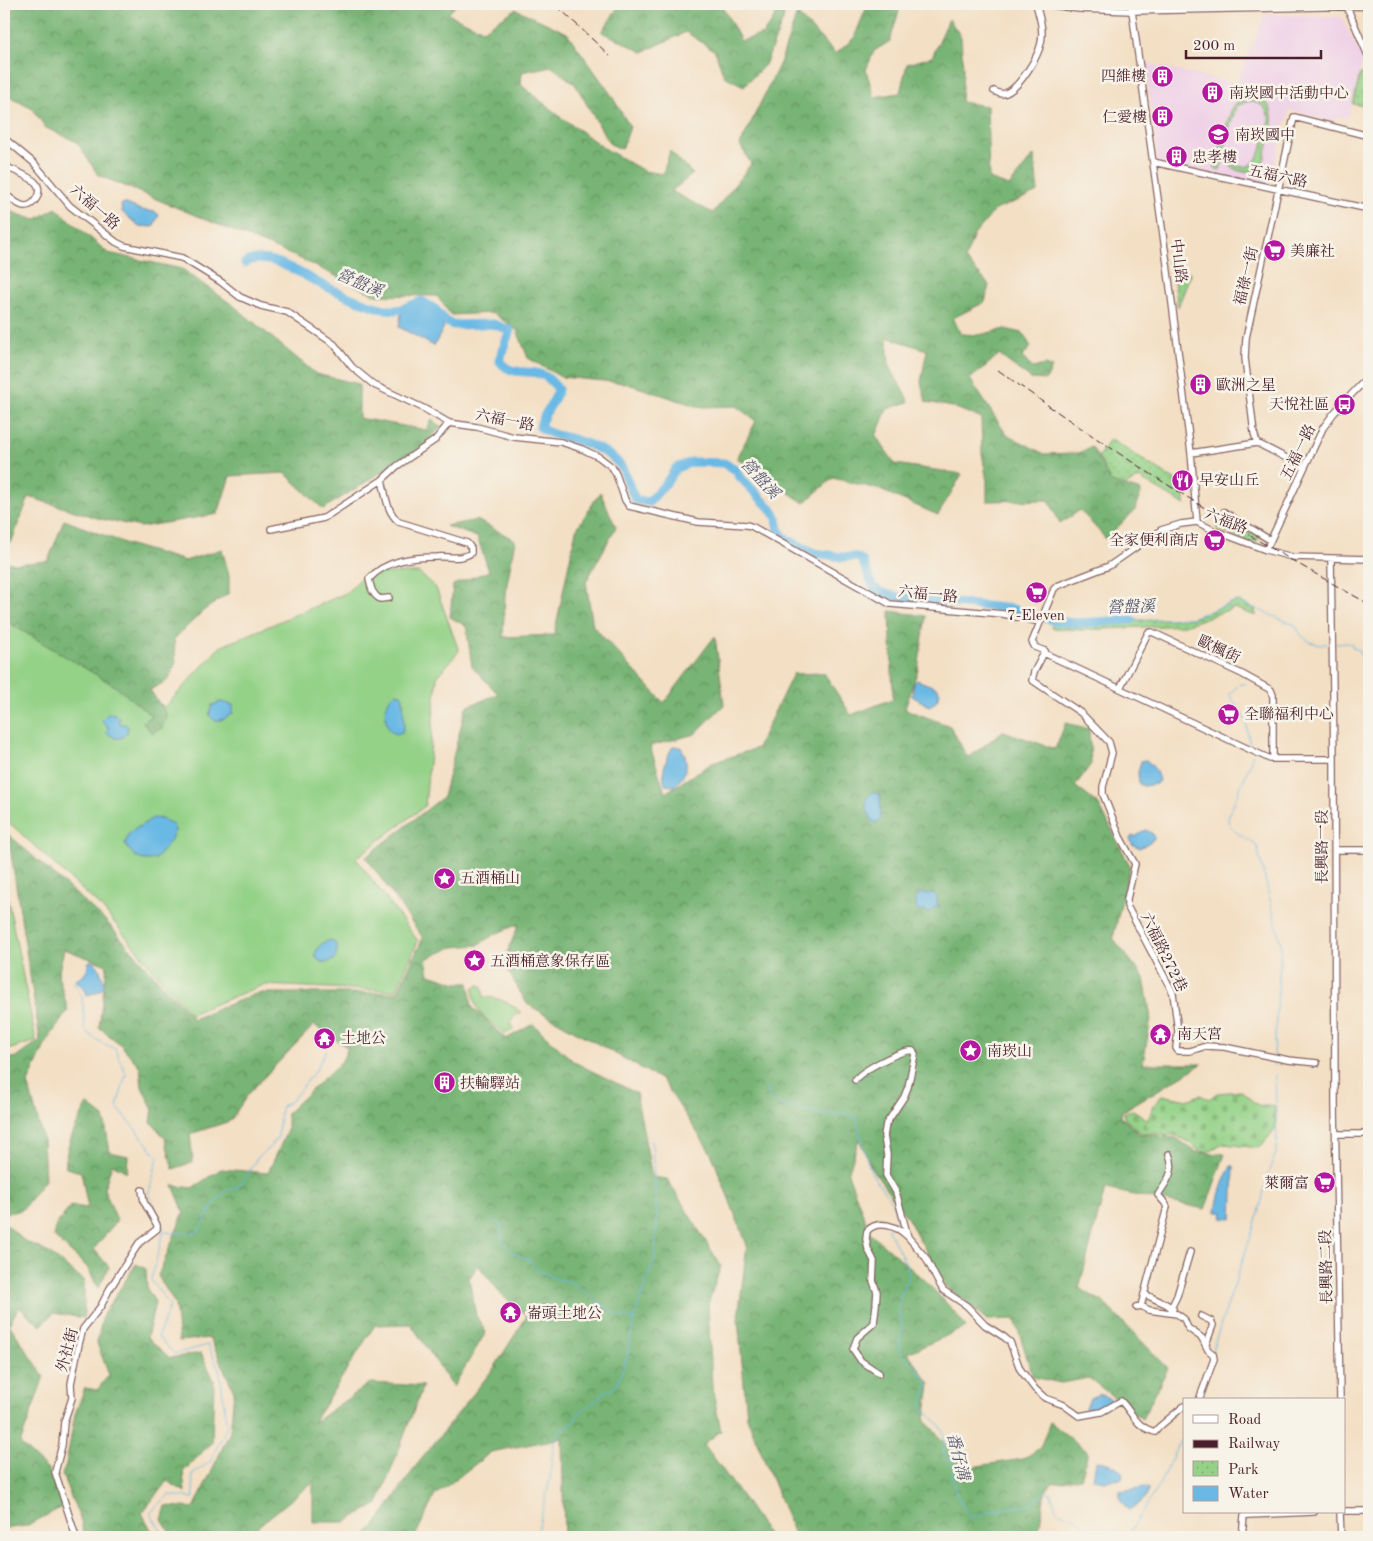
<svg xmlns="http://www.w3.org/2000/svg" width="1373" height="1541" font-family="'Old Standard TT','Noto Serif TC',serif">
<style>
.built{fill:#efd0e7}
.grass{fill:#94d288;stroke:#6f785a;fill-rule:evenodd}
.forest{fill:url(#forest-crowns);stroke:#606a50}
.cemetery{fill:url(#cemetery-stones);stroke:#6f785a}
.park{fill:url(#park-dots);stroke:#6f785a}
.water{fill:#6ab9e5;stroke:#5a6c88}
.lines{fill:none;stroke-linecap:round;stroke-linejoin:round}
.stream{stroke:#6ab9e5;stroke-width:1}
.river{stroke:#6ab9e5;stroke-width:9}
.minor-casing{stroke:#856261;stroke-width:8}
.minor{stroke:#fff;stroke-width:5.5}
.rail{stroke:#4a1f2b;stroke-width:1;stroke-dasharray:8 4;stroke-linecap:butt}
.labels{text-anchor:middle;stroke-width:5;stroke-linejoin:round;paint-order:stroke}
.poi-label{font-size:15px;fill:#4a1f2b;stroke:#f7f3e8;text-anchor:start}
.street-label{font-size:15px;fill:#4a1f2b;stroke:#f7f3e8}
.water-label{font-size:16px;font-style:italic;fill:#55556c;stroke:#f7f3e8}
</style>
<defs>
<pattern id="forest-crowns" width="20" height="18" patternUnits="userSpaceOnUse" patternTransform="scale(1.25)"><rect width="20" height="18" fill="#77b474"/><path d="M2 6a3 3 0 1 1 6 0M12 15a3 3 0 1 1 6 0" fill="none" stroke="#64925f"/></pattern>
<pattern id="cemetery-stones" width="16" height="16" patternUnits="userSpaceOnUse" patternTransform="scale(1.25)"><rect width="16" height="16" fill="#94d288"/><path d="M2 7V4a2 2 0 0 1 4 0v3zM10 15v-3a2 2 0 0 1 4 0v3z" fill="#81b476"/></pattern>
<pattern id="park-dots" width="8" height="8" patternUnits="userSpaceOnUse" patternTransform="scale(1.25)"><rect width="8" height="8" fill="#94d288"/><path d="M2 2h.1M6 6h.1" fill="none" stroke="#81b476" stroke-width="1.8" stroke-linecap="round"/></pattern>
</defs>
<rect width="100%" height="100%" fill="#f7f3e8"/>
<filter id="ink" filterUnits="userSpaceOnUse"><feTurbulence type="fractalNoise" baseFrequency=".02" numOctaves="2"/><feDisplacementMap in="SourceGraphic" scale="10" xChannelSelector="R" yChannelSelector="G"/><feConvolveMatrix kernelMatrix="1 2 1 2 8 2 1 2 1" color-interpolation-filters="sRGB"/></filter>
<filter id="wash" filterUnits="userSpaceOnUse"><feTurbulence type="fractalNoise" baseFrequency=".0096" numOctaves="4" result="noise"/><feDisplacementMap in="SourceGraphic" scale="20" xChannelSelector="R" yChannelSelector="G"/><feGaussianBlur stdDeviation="1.12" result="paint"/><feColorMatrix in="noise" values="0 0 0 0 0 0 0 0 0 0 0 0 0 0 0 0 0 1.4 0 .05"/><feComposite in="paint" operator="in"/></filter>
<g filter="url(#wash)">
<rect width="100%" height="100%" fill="#f3dfc4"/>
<path class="built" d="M1265,14L1341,17L1363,60L1348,118L1336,116L1335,122L1289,110L1269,187L1158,161L1145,63L1236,84Z"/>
<path class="grass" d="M1249,98C1277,97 1274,122 1269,141C1267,147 1266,154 1264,160C1255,179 1233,173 1223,159L1220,170L1214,168L1231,111L1236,103ZM1251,101C1262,103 1268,109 1269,120C1265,135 1261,173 1238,166C1232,164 1226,159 1225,153C1224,146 1233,112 1237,107C1241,103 1246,102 1251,101Z
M366,573H419L436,588L459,651L437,677L425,806L356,858L418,941L396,991L263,985L190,1014L103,909L4,818V610L165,707L220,647L346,593Z
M4,880L36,1041L4,1051Z
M478,985L482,986L484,997C497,997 512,1003 521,1013L514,1016L511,1023L514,1029L506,1034C485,1018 475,1016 473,988Z"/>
<path class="forest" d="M4,4H457L448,14L483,30L516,9L567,33L610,93L630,127L622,149L610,144L575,84L551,66L522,72L521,85L562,118L604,148L644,171L663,174L670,151L693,174L671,191L713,213L751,164L740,145L780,63L797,14L836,54L854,38L868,4H901L890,41L874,51L866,70L874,97L900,93L907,64L932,57L949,19L961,37L963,69L961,102L987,106L989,179L1009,186L1034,155L1038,192L995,210L974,235L965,259L989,285L985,302L953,318L961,334L979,335L1005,329L1023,333L1031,347L1022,357L1033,368L1045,365L1052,368L1046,380L1031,379L999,355L970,379L1006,434L1044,454L1079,453L1092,447L1111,482L1141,491L1135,510L1106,539L1080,510L1060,524L1049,500L987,501V481L982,453L981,418L953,407L926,402L921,382L927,350L887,337L889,365L909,402L887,409L876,436L895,464L962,474L938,515L878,489L833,478L804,503L737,458L756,421L736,406L699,407L625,383L561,377L528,358L517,330L493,313L451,315L437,296L375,295L301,259L98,175L77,142L46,128L31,107L4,94Z
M620,4H719L726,13L741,41L763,34L773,20L780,5L760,9L752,4H786L783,20L765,65L744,86L724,76L715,51L686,32L643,52L602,32Z
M56,208L108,253L182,269L234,306L316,374L359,384V418L426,430L432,420L441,427L425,445L323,509L285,473L230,476L218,514L141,527L101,519L29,497L11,543L4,538V209L35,220Z
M600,492L616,527L586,582L593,626L664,703L715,636L724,705L695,734L650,746L665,793L712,763L757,748L793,674L824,673L851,715L893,699L890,611L926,616L918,669L905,709L950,726L968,758L1003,731L1055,749L1066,723L1089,729L1091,764L1075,786L1099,805L1130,866L1113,938L1144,978L1151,1018L1143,1064H1202L1121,1112V1117L1140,1134L1176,1138L1196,1152L1225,1154L1205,1209L1105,1189L1079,1288L1103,1302L1168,1368L1142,1419L1089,1378L1061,1383L1033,1377L1015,1319L987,1320L946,1286L908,1219L872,1169L859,1139L848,1174L870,1233L924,1280L951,1308L966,1327L908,1353L930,1384L925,1420L965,1468L1023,1459L1040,1448L1050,1422L1088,1452L1081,1478L1052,1483L1045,1492L1038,1537H795L747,1417L738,1319L747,1245L711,1153L662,1080L527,1004L503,962L519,924L495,934L478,945L453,947L426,959L429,974L457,983H469L472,1007L506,1039L533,1024L574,1062L636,1093L652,1177L667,1179L721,1266L708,1304L712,1387L721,1431L704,1444L745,1501L769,1537H564L562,1438L491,1452L435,1495L415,1537H363L375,1526L416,1466L494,1368L527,1316L503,1296L478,1265L469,1279L476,1316L486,1332L453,1387L411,1324L375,1325L313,1423L370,1383L423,1386L378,1504L345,1522H313V1482L256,1528L235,1537H173L162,1520L166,1506L194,1508L230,1432L234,1391L210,1338L179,1341L175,1304L158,1276L184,1212L173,1185L192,1188L221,1169L268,1173L287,1131V1113L342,1061L348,1048L314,1025L248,1094L230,1121L190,1134L193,1162L173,1169L165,1138L151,1122L153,1109L142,1087L140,1067L121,1045L99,1027L107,965L64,949L58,975L68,1010L46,1043L28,1083L43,1139L45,1180L21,1211L4,1213V1059L17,1057L40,1040L8,834L105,920L193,1019L258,993H397L423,938L366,857L443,797L466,707L498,694L472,666L466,626L450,617L453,585L489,571L477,537L446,526L477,520L515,540L505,595L503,637L554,635L576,530Z
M64,520L127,544L185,561L222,549L229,575V593L203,611L174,639L176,663L168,680L150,690L167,715L162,728L152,733L143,722L152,716L115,686L4,620V561L15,564L48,561Z
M87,1104L104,1117L110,1152L128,1156L127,1172L112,1164L104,1189L117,1220L94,1249L109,1267L98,1288L87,1267L54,1237L56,1225L71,1206L88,1208L81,1172L66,1168C64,1145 78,1124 87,1104Z
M4,1222L23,1240L49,1253L84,1281V1318L54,1313L41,1326L19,1307L9,1324L44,1376L20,1444L48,1470L64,1506L26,1526L4,1529Z
M136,1264L146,1269L147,1289L155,1302L147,1338L170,1358L201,1353L214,1380L212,1442L183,1472L185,1492L167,1481L142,1513L155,1537H84L81,1521L62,1475L66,1464L75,1414L85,1388L97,1390L109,1375L97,1343L103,1315Z"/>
<path class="cemetery" d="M1241,1091C1246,1094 1256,1106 1261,1106C1266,1107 1270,1105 1274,1105L1276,1129L1259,1148L1224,1144L1206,1152L1198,1150L1190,1142L1174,1135L1141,1133L1125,1119L1123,1113L1133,1110L1148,1120L1153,1106L1162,1095L1187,1100L1200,1095L1209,1099L1217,1093Z"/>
<path class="park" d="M1360,74L1369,75V107L1353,104Z
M1172,269L1191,273L1178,307Z
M1110,439L1184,486L1185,505L1139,478L1125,486L1111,482L1098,457Z
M1226,516L1261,537L1255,544L1216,528Z
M1237,601L1255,609L1256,616L1234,608L1185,625L1082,630L1052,628L1053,621L1077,623L1192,618Z"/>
<path class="water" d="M124,203L141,210L155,212L159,215L153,227L139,226L122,212L121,205Z
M419,304C432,308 436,316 444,327L434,346L399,327L401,314Z
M917,680L937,688L940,693L936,702L929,706L912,696L914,683Z
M396,693L401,694L403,698L404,726L402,732L397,734L391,732C383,721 383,701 396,693Z
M221,702L233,705V713L224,719L215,721L209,715L212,705Z
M109,713L115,714L119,718V724H124L128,727L127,733L122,738H115L107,733L108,726L104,724L102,720Z
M673,746L681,747C690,763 687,775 674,786L665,785C661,770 666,759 673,746Z
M1146,760C1154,766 1157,772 1159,781L1156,784L1143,786L1139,784L1138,773L1141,761Z
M873,792L880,795C881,803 880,810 881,818L877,823L872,821L866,807L867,797Z
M153,818L162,819L173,824L175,831L170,841L156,859C139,862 135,858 125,844L129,833Z
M1146,830L1153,834L1154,839L1140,848L1132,844L1130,839L1132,836H1137L1141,832Z
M924,892L925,894L933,893L937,897V903L940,907L936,906L929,913L925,911L919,912L916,907V897Z
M331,940L337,945V953L334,960L326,963L319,961L315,955C317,947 322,942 331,940Z
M92,961L98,966L105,984C101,992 95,993 87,995L85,989L76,981L77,979C85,976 88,971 88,962Z
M1231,1166H1234L1232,1219L1222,1218L1223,1212H1216C1218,1195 1223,1181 1231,1166Z
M1099,1394L1111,1399L1114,1402L1102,1409L1087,1413L1086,1409L1090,1398Z
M1096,1461C1108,1462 1115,1464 1123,1473L1122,1479L1104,1481L1093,1479Z
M1146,1487L1149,1489C1148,1499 1137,1506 1128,1510L1120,1499V1491Z"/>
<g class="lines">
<path class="stream" d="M1132,620L1191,618L1237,601L1295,625L1301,635L1310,642L1321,645L1329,643
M1336,644L1347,643L1352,644L1353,648L1357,649L1369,670
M1245,684H1240L1229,694L1246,721L1250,746
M1253,754L1248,769L1228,817C1227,831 1247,838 1257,846L1281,944L1274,1055
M72,980L82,996L85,1030L95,1039L115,1049L126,1074L117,1107L158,1157L149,1193L164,1230L151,1280L170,1305L158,1337L174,1354L208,1345L220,1372L227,1427L210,1462L192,1474L194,1498L169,1495L150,1513L165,1537
M1274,1061L1276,1102
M765,1087L770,1097L776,1103L787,1107L800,1108L827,1116L845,1113L856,1117C860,1132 866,1162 873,1175C881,1190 897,1202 896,1220L891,1224
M492,1218L501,1225L502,1241L513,1253L529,1260L539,1271L557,1279L571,1282L616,1314L634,1320
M889,1227L888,1229L907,1266L909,1275L900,1298L898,1308L903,1330L898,1346L902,1354L919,1370L928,1384L923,1402V1410L937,1422L944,1433V1455L953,1466C951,1483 958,1506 972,1517L1006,1508L1028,1506L1045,1492L1051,1493L1056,1509L1060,1513L1077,1519L1085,1526L1096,1530L1118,1532L1124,1537
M165,1232L173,1233H197L216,1201L226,1191L237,1187L243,1181L258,1157L269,1148L278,1137L280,1113L282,1106L292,1100L316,1070L326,1050
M1212,1351L1259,1212L1269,1170L1277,1151L1276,1105
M1195,1400L1211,1355
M538,1537L539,1525L550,1479L553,1447L559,1429L572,1424L581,1411L596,1401L605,1391L615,1388L627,1358L628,1349L634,1320L645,1285L654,1262L657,1222L652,1145L646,1131
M1127,1537L1159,1485L1184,1432"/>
<path class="river" d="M245,263C267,248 306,278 327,287C344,295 375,309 393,310C404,311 411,304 422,301L435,309L445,321L453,325L493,324L510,330L499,360C511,378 528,368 543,375C549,378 554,384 558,389C555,404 543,412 540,427C549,435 562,436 573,439C588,443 610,452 620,465C628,475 628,488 636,500L649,502L667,482L676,468L692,462L724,463L736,470L739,476L771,509L777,518L779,531L785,538L814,553L842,557H857L862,560L874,588L881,592L897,597L1013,609L1055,621L1077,623L1132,620"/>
</g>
</g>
<g filter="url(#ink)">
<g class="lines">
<defs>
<path id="minor" d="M1045,4L1079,9L1131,11L1369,6
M1131,4L1167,264L1191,453L1197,522
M1347,7L1369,58
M994,91C998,93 1002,95 1006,93C1020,87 1038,57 1041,43C1044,29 1039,16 1036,4
M4,138L34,163L70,206L116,242L124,246L182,258L221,282L240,297L261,306L287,312L334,344L352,367L374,385L423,408L449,423L477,427L514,437L561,442L582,449L599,457L612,467L616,474L625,500L629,506L698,522L747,525L753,527L890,604L1003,614L1040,622
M1153,162L1369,209
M4,166C12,170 30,176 36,183C43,191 35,207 24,206C17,205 9,197 4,193
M1191,453L1257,443
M1304,467L1257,443L1254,433L1245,358L1246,338L1294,117L1369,136
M1224,512L1270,540
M271,529L324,518L382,480
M1266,550L1323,428L1334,413L1369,376
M1331,559L1334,759L1335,1105L1340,1400
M389,598L380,599C372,594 371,588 369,579C386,560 412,557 437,557C449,556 461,560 471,553V548L467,543L399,522C386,511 386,495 382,480L397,466L435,440L449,423
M1045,651L1034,672L1032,680L1081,713L1109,742L1112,753L1103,787V794L1120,837L1135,864L1127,899V906L1173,993L1178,1031L1176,1048L1178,1051H1190L1206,1046L1224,1047L1288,1060L1317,1063
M1120,688L1148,633L1152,632L1242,674L1271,690L1273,695V759
M1334,759H1270L1046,654L1045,651L1035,647L1032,642L1054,589L1057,586L1109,566L1161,530L1181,524L1197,522L1213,530L1266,550L1292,557L1369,559
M1335,850H1369
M855,1080C861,1071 903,1048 913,1051L915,1054L908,1087L904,1097L886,1124L884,1136L887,1155L886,1175L896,1192L908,1237L926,1258L937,1280L943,1290L967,1306L985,1325L1004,1337L1010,1342L1020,1369L1035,1389L1045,1398L1064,1405L1079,1416L1101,1412L1121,1401C1133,1414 1136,1427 1155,1432L1159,1427L1184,1406
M1336,1134H1369
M1144,1294L1166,1304L1173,1309
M1141,1306L1167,1207L1165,1203L1158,1195C1167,1181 1176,1171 1169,1154
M1136,1307L1141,1306L1149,1310L1177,1314L1184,1319L1188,1328L1202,1338L1208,1350L1213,1354L1214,1359L1199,1400
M1171,1308L1177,1296L1190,1252
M1201,1316L1211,1321L1213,1325L1206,1344
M879,1373L861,1361L853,1349L857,1338L874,1323L876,1305L877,1292L873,1281L874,1261L868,1249L866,1239L867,1231C878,1219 897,1226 907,1236
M1344,1511H1369
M1247,1512L1248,1515L1314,1512
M1340,1512L1341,1537
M76,1537L55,1472L62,1445L64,1422L72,1398L71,1384L79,1344L83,1329L101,1306L109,1290L139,1243L157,1229V1225L144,1202L142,1190
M1242,1537L1244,1516L1248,1515"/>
</defs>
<use href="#minor" class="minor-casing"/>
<use href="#minor" class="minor"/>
<path class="rail" d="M556,5L610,56
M998,370C1117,456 1241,533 1369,604"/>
</g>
</g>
<defs>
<symbol id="building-disc" viewBox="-11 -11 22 22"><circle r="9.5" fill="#b5179e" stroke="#f7f3e8"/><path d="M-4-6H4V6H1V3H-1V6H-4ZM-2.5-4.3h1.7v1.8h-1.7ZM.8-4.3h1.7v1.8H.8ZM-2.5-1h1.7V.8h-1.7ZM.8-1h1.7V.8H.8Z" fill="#fff"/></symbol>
<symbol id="school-disc" viewBox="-11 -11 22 22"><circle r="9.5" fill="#b5179e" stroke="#f7f3e8"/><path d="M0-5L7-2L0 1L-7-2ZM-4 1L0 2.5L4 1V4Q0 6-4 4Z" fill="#fff"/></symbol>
<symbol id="supermarket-disc" viewBox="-11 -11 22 22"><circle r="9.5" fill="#b5179e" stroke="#f7f3e8"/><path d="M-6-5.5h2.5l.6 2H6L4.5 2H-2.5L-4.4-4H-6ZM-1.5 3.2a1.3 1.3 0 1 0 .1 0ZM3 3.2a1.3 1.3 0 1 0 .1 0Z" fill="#fff"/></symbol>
<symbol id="bus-disc" viewBox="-11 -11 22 22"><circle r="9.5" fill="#b5179e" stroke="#f7f3e8"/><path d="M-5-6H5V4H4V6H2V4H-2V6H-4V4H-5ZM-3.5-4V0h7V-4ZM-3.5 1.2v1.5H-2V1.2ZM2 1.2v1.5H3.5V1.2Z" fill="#fff"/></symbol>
<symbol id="restaurant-disc" viewBox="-11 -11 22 22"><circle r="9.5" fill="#b5179e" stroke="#f7f3e8"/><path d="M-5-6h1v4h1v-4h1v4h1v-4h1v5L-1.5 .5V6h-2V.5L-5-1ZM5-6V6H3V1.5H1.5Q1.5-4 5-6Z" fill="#fff"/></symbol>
<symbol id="sight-disc" viewBox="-11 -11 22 22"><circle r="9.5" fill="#b5179e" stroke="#f7f3e8"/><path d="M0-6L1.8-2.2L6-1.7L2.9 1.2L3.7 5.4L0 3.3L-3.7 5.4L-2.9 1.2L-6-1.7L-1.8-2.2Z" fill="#fff"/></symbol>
<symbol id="temple-disc" viewBox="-11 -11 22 22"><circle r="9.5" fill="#b5179e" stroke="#f7f3e8"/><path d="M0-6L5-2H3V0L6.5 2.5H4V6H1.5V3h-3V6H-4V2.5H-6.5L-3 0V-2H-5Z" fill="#fff"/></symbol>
</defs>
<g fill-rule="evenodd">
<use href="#building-disc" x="1150" y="64" width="25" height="25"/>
<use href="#building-disc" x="1200" y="80" width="25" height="25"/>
<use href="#building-disc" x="1150" y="104" width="25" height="25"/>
<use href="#school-disc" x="1206" y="122" width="25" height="25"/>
<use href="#building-disc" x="1164" y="144" width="25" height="25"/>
<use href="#supermarket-disc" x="1262" y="238" width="25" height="25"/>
<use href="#building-disc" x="1188" y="372" width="25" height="25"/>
<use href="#bus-disc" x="1332" y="392" width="25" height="25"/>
<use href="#restaurant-disc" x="1170" y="468" width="25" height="25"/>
<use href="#supermarket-disc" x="1202" y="528" width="25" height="25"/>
<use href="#supermarket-disc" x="1024" y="580" width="25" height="25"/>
<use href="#supermarket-disc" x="1216" y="702" width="25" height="25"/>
<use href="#sight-disc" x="432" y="866" width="25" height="25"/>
<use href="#sight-disc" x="462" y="948" width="25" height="25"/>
<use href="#temple-disc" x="1148" y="1022" width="25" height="25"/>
<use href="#temple-disc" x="312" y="1026" width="25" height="25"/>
<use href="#sight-disc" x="958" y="1038" width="25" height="25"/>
<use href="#building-disc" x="432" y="1070" width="25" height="25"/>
<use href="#supermarket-disc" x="1312" y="1170" width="25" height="25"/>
<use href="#temple-disc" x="498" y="1300" width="25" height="25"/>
</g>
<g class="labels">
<g class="poi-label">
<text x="1146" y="81" text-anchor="end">四維樓</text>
<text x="1229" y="98">南崁國中活動中心</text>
<text x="1147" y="122" text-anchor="end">仁愛樓</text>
<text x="1235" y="140">南崁國中</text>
<text x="1192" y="162">忠孝樓</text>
<text x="1290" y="256">美廉社</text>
<text x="1216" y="390">歐洲之星</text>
<text x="1329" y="409" text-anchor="end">天悅社區</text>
<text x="1199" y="485">早安山丘</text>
<text x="1199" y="545" text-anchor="end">全家便利商店</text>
<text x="1036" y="620" text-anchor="middle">7-Eleven</text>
<text x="1244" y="719">全聯福利中心</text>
<text x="460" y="883">五酒桶山</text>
<text x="490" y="966">五酒桶意象保存區</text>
<text x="1177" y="1039">南天宮</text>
<text x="341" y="1043">土地公</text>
<text x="987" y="1056">南崁山</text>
<text x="460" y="1088">扶輪驛站</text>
<text x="1309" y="1188" text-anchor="end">萊爾富</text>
<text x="527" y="1318">崙頭土地公</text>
</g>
<g class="street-label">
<text transform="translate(1278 176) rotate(12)" y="5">五福六路</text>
<text transform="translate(95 207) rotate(41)" y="5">六福一路</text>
<text transform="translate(1179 261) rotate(83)" y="5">中山路</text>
<text transform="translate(1246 276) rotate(-77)" y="5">福祿一街</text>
<text transform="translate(505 420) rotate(11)" y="5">六福一路</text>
<text transform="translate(1298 452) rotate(-64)" y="5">五福一路</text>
<text transform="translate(1226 521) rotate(21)" y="5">六福路</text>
<text transform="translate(928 594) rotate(6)" y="5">六福一路</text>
<text transform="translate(1219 649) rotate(25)" y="5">歐楓街</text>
<text transform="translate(1322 847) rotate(-90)" y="5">長興路一段</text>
<text transform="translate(1164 952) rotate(64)" y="5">六福路272巷</text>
<text transform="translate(1326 1267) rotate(-91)" y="5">長興路二段</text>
<text transform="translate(67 1350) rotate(-75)" y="5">外社街</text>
</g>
<g class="water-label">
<text transform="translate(360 282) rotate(23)" y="6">營盤溪</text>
<text transform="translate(761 478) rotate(47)" y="6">營盤溪</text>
<text transform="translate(1131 606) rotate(-2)" y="6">營盤溪</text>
<text transform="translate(959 1456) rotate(76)" y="6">番仔溝</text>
</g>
</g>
<rect width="1373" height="1541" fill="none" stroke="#f7f3e8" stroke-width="20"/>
<rect x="1183" y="1398" width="162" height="115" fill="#f7f3e8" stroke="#b29e9c"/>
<rect x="1193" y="1415" width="25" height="8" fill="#ffffff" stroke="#b29e9c"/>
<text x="1228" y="1424" font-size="15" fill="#4a1f2b">Road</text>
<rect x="1193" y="1440" width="25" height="8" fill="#4a1f2b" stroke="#b29e9c"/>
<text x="1228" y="1448" font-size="15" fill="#4a1f2b">Railway</text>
<rect x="1193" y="1461" width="25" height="15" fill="url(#park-dots)" stroke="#b29e9c"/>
<text x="1228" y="1474" font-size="15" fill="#4a1f2b">Park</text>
<rect x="1193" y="1486" width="25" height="15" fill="#6ab9e5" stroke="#b29e9c"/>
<text x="1228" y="1498" font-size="15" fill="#4a1f2b">Water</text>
<path d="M1186 50v8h135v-8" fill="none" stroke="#4a1f2b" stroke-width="2.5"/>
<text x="1193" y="50" font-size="15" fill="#4a1f2b" stroke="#f7f3e8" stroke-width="4" paint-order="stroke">200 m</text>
</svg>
